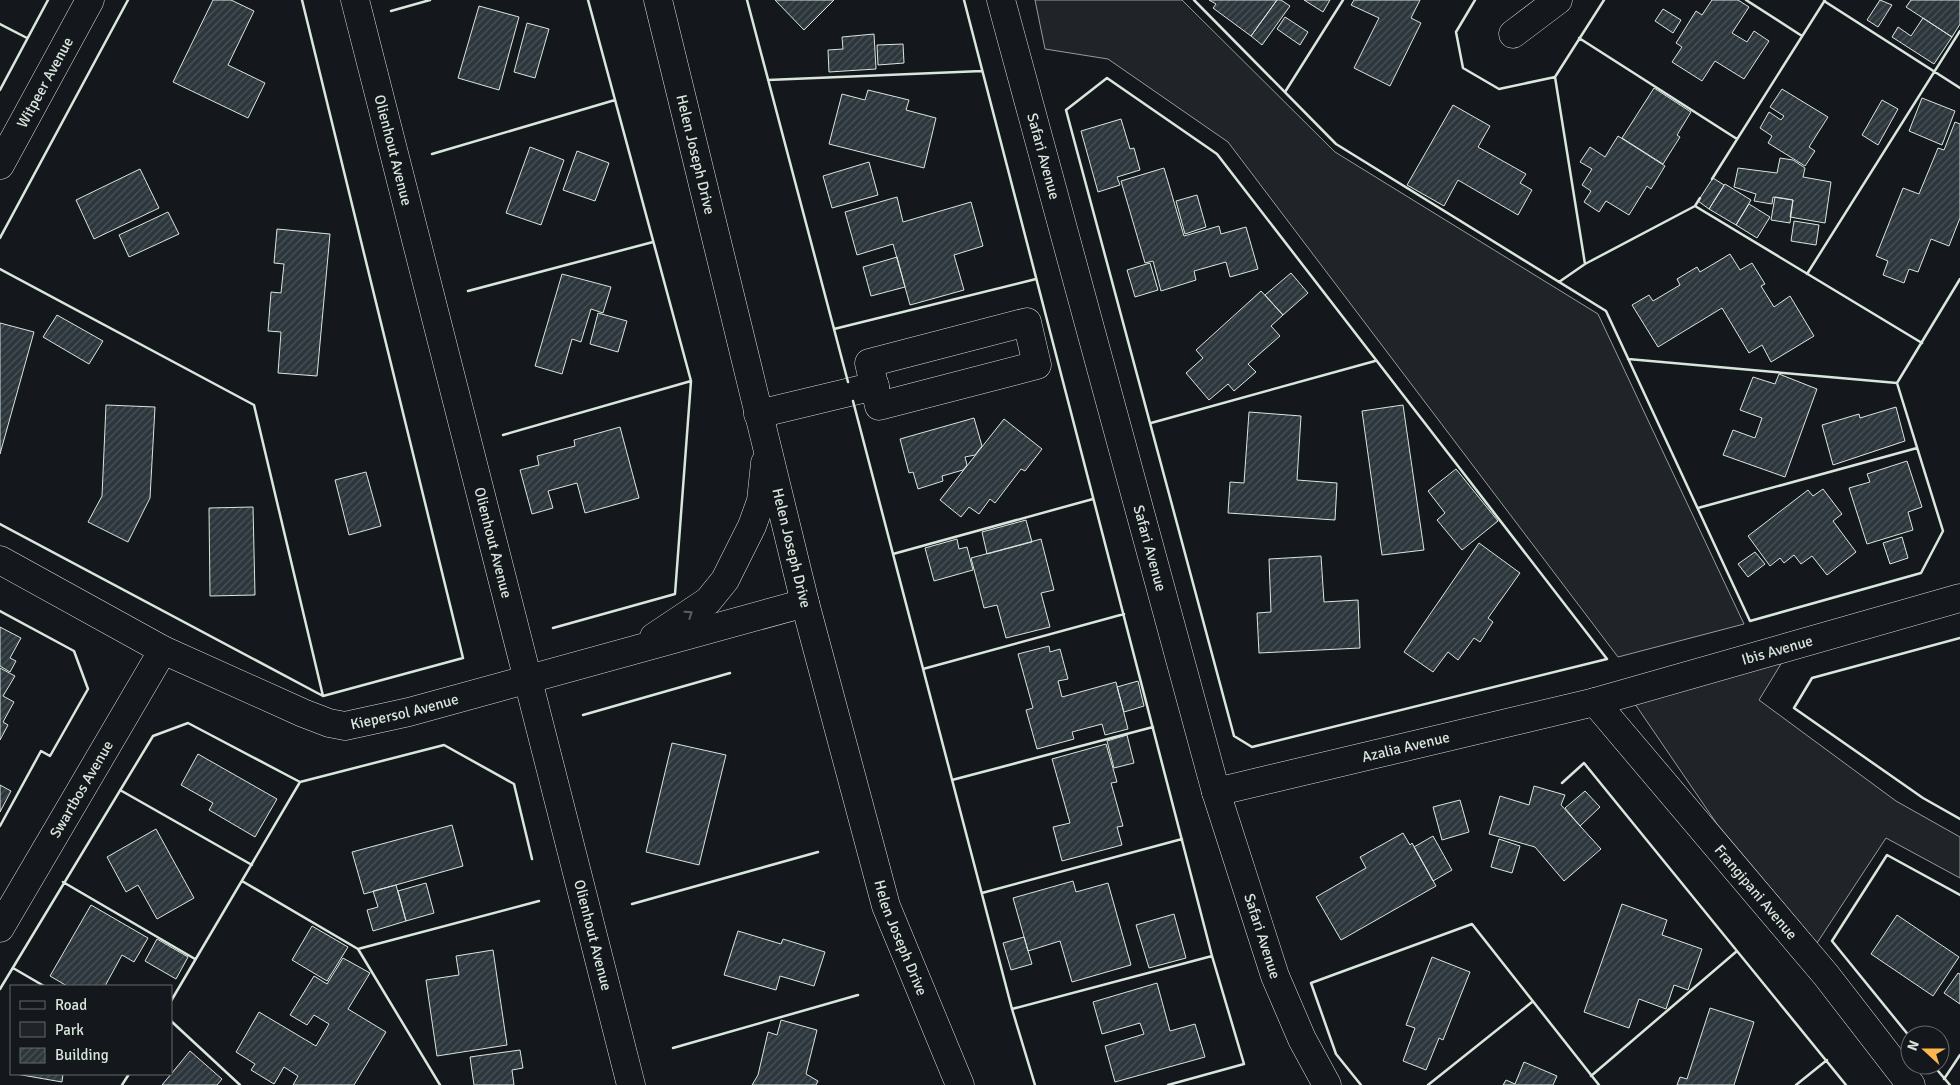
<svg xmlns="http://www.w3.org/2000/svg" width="1960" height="1085" font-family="Signika,sans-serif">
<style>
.green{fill:#202428;stroke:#939e99}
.building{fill:url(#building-hatch);stroke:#d8e6dc}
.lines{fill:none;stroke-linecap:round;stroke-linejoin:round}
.minor-casing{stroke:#d8e6dc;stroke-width:29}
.minor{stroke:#14181c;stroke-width:28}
.wall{stroke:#d8e6dc;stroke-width:2.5}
.oneway{stroke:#59605f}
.labels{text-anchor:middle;stroke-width:4;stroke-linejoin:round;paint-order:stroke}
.street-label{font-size:15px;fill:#d8e6dc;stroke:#14181c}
</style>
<defs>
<pattern id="building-hatch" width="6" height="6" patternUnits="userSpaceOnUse" patternTransform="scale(1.25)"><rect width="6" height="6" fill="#2c363c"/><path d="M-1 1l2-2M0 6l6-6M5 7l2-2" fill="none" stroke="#4a5358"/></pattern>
</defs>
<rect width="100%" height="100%" fill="#14181c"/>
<path class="green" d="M1035,0H1182L1335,152L1598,314L1744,624L1618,657L1228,142L1108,59L1045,49Z
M1784,659L1759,700L1896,801L1960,837V878L1886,838L1817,943L1717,824L1635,704Z"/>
<path class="building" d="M213,0H231L254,11L228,65L265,83L248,118L173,82Z
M775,0H834L804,30Z
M1209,0H1277L1251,36L1213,8L1216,4Z
M1277,0H1281L1290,6L1262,45L1251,36Z
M1304,0H1330L1323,12Z
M1354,0H1420L1411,18L1421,23L1390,86L1354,68L1379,18L1351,5Z
M1712,0H1738L1749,7L1732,33L1747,42L1754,31L1769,41L1744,79L1715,61L1702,81L1672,62L1682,47L1676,43L1696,11L1702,15Z
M1880,0L1892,5L1878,27L1867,20Z
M1911,0H1960V24L1952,37L1906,7Z
M479,6L519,17L499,90L458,78Z
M1663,9L1681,20L1673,33L1655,21Z
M1285,17L1308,32L1300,45L1277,29Z
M1923,18L1952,37L1934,64L1892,37L1898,27L1911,36Z
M527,23L549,29L535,78L514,72Z
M874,34L876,69L829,72L828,50L843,49L842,37Z
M903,44L904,63L878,65L877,45Z
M1654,88L1691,112L1677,135L1680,137L1663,164L1622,138Z
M1782,89L1828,117L1809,147L1815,151L1805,166L1768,143L1772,136L1760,128L1769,112L1781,120L1784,116L1770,107Z
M868,90L909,100L906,110L936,118L924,168L829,144L842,94L865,100Z
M1922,98L1955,111L1942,145L1909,131Z
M1882,100L1898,109L1878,145L1862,135Z
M1453,105L1490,126L1478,147L1526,174L1520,183L1532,190L1518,215L1458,180L1444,206L1407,185Z
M1121,119L1130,149L1134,148L1140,170L1117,177L1120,185L1098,192L1081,131Z
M1955,122L1960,124V218L1949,246L1931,239L1918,272L1909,269L1904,283L1883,275L1888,261L1876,256L1903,188L1919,194L1938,148L1944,150Z
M1618,136L1665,166L1651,189L1647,186L1629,215L1606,201L1599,212L1584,202L1591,191L1582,185L1592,169L1580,162L1590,147L1605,157Z
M530,147L564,160L541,225L506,213Z
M577,151L609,163L595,201L563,190Z
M1780,158L1793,160L1805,168L1803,177L1831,182L1825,223L1790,217L1793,200L1773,197L1772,204L1754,201L1756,194L1734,187L1738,168L1777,173Z
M869,162L878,195L832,208L823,176Z
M1164,168L1184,236L1219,226L1221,234L1246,227L1258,269L1230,277L1226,262L1194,271L1196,280L1161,291L1153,261L1145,263L1121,181Z
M140,169L159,208L94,239L76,200Z
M1713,178L1724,185L1709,209L1698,201Z
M1725,184L1751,200L1736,225L1709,209Z
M1197,195L1206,227L1185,234L1176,201Z
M897,197L903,222L971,202L983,246L954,255L964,290L910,305L893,244L857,255L845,212Z
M1775,197L1793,200L1790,223L1771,220Z
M1749,204L1770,217L1757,238L1736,225Z
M168,212L179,234L129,257L119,235Z
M1794,221L1819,225L1816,245L1791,241Z
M277,229L330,234L317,376L278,373L281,332L268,331L271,292L281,293L284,264L274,263Z
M1730,254L1740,270L1752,263L1765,284L1761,286L1774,307L1790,296L1814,336L1771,362L1762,345L1749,353L1722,308L1658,347L1632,305L1649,295L1653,301L1680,285L1677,279L1697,267L1700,272Z
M897,257L905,287L871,296L863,267Z
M1150,263L1158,290L1135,297L1127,270Z
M1291,273L1308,293L1283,315L1265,295Z
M562,274L611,287L603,313L591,309L581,342L572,339L562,374L535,366Z
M1261,291L1283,315L1271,326L1280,336L1248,364L1256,372L1234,391L1228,384L1209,400L1186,373L1203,358L1196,350Z
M598,313L627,321L618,352L590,344Z
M57,315L103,341L89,364L43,337Z
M0,323L34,332L0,454Z
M1779,374L1817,389L1785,477L1723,455L1733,430L1755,438L1762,418L1740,410L1753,377L1775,384Z
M106,405L155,407L150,498L128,542L88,522L102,496Z
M1403,405L1424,550L1382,555L1362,411Z
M1896,407L1905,441L1833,465L1822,425L1859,414L1860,418Z
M1249,412L1301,416L1297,480L1337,483L1335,520L1228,513L1230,482L1244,483Z
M974,418L982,446L975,455L965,457L967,465L963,470L942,476L943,481L918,489L913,472L909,473L900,439Z
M1004,419L1042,449L1025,471L1021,469L995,503L990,499L979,514L969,507L961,517L940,500Z
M620,427L639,498L585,513L577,483L548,491L553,508L532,514L520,470L539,465L537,456L575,446L574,440Z
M1907,461L1922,507L1908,512L1913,530L1867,544L1849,488L1870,482L1867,474Z
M1456,469L1498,521L1462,550L1437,520L1445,513L1428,491Z
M366,472L381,526L349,535L335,480Z
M1823,489L1842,514L1833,521L1856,552L1827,575L1812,556L1801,564L1794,555L1784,563L1780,558L1770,566L1748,536L1808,490L1813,496Z
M253,507L255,595L210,596L209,508Z
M1026,520L1032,542L987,554L982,532Z
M1902,537L1908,558L1890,564L1883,543Z
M957,539L959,549L967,547L973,570L934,581L925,548Z
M1041,539L1054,590L1041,593L1050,627L1006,638L997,605L984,608L971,558Z
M1479,543L1520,573L1488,618L1493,622L1480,642L1474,638L1458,660L1448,652L1433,672L1404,652Z
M1755,552L1765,564L1748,577L1738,564Z
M1321,556L1324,602L1358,600L1360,648L1259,653L1257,613L1271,612L1269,559Z
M0,627L21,638L10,658L16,661L10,672L0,666Z
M1049,646L1050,652L1060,649L1068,679L1058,681L1062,697L1116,682L1128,729L1105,735L1102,724L1072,732L1074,739L1037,749L1026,710L1033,708L1018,654Z
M0,668L15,676L3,696L14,702L3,722L8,725L0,740Z
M1138,681L1144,706L1124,712L1117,687Z
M1127,735L1134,763L1114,768L1107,741Z
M672,743L726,755L699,865L646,852Z
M1106,744L1117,782L1111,783L1123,826L1117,827L1122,845L1062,861L1053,827L1070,823L1052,759Z
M198,754L277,799L255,837L209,810L213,803L181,785Z
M0,785L11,791L0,812Z
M1534,786L1565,795L1561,805L1601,849L1564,881L1535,847L1489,834L1500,796L1529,805Z
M1585,791L1600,807L1580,826L1565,808Z
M1460,800L1469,832L1442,840L1433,807Z
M452,825L463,866L364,894L352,852Z
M156,829L194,898L157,919L138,885L126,892L107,857Z
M1403,833L1410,845L1412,843L1436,886L1341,940L1316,897L1366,868L1360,857Z
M1433,836L1452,870L1433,881L1414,847Z
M1499,839L1520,846L1512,873L1491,867Z
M1073,881L1076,892L1108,883L1131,965L1072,982L1060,941L1028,951L1013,898Z
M426,883L434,913L406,921L398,891Z
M396,885L406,921L373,931L367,910L378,907L373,891Z
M1622,904L1667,920L1662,935L1702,949L1688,990L1674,985L1666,1009L1639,999L1629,1028L1584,1012Z
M91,905L148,938L134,962L122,955L105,986H67L50,976Z
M1174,914L1186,958L1149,968L1136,925Z
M1897,915L1959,957L1933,996L1871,954Z
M312,926L348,947L327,981L292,960Z
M738,931L781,944L783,939L825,952L814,986L780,976L776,990L724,975Z
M1024,937L1032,964L1011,970L1003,943Z
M157,939L188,957L176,979L145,961Z
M493,950L507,1045L437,1056L426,980L459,975L456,956Z
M1432,957L1470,972L1443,1040L1439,1038L1426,1070L1403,1061L1415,1028L1406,1025Z
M343,958L370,973L348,1009L386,1032L354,1085H293L298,1076L284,1067L274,1084L251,1070L255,1064L236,1052L259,1012L316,1046L329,1024L314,1015L307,1025L290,1015L314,976L327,984Z
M1958,973L1960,974V1004L1944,993Z
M1157,983L1170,1031L1195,1024L1205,1057L1115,1082L1105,1046L1144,1034L1140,1023L1102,1034L1093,1002Z
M1710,1008L1754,1022L1734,1085H1677L1680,1077L1687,1079Z
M781,1020L817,1030L806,1074L818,1081L816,1085H752L758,1075L768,1032L777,1035Z
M520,1050L523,1068L512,1070L514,1085H474L470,1057Z
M190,1051L222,1079L217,1085H162Z
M1524,1062L1557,1076L1553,1085H1503L1506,1080L1515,1084Z
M16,1074H63L62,1082Z"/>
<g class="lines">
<defs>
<g id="minor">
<path id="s1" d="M355,0L631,1085"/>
<path id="s2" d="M658,0L805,603L886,906L960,1085"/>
<path id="s3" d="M1001,0L1216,792L1275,976L1302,1039L1327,1085"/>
<path d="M1513,34L1558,0"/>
<path id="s4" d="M0,165L90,0"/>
<path d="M1027,322L1037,365L879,406L869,363Z"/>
<path d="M758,414L875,386"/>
<path id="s5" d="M0,560L163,650L303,713L329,723L345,726L409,712L805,603"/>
<path d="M654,637L708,601L725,580L752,526L761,501L765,463"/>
<path id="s6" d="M1595,702L1826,975L1911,1085"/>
<path id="s7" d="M1216,792L1595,702L1960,598"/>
<path id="s8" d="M0,928L163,650"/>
</g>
</defs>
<use href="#minor" class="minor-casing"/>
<use href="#minor" class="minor"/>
<path class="wall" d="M747,0L848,382
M964,0L1212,956L1244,1064L1168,1085
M1194,0L1336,144L1606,311L1750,621L1921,573L1943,531L1897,383L1960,279
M1475,0L1456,32L1463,68L1499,89L1555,77L1604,0
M1746,0L1802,36
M1824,1L1960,88
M391,11L430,0
M0,24L27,38
M1579,38L1737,139
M1555,77L1585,264
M1107,78L1217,154L1607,659L1252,747L1234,736L1066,110Z
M768,80L982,71
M0,90L48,0
M1285,92L1343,0
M432,154L615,100
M1712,179L1825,0
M1695,206L1922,343
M0,238L128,0
M0,269L254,405L323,696
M1807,274L1960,31
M1559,282L1585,264L1695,206L1700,198
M468,291L653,242
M834,329L1036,279
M1628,359L1897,383
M853,401L1012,1009L1035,1085
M1151,423L1375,361
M503,435L691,381
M1698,508L1917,448
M0,524L323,696L463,658L302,0
M893,554L1093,499
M0,611L74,651L88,689L50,756L41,751L0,826
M553,628L675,594L691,381L588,0
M1960,638L1812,678L1794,708L1923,798L1960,819
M923,669L1124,614
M583,715L730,673
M952,780L1153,727
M1562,783L1584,763L1846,1085
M120,790L252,865
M242,881L358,949L539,901
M63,882L195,959
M982,893L1182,839
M632,904L818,852
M358,949L440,1085
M13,968L44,986
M0,989L153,736L188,723L300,782L444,745L514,784L532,859
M171,1001L300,782
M1012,1009L1212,956
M171,1021L240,1085
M1910,1037L1832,941L1887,855L1960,895
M673,1048L858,995
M1933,1065L1950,1085
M1591,1076L1737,951
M1944,1079L1960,1055
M122,1085L129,1074
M1361,1085L1336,1054L1311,983L1472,924L1599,1085
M1428,1085L1532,1002
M1796,1085L1827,1060"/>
</g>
<defs><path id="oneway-chevron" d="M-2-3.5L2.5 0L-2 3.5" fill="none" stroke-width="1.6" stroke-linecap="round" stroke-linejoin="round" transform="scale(1.25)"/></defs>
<use class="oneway" href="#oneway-chevron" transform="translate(689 614) rotate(-34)"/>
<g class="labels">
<g class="street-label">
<text dy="5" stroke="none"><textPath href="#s4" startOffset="94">Witpeer Avenue</textPath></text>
<text dy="5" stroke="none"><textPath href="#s1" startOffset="155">Olienhout Avenue</textPath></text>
<text dy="5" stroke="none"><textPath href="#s2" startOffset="159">Helen Joseph Drive</textPath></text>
<text dy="5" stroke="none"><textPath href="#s3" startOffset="162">Safari Avenue</textPath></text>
<text dy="5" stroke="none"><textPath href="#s1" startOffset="560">Olienhout Avenue</textPath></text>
<text dy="5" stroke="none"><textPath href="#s2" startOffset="564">Helen Joseph Drive</textPath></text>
<text dy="5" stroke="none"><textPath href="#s3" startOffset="568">Safari Avenue</textPath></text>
<text dy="5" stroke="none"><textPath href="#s7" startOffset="579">Ibis Avenue</textPath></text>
<text dy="5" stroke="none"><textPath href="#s5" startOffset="445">Kiepersol Avenue</textPath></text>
<text dy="5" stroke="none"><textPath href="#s7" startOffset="195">Azalia Avenue</textPath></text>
<text dy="5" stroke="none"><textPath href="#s8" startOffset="161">Swartbos Avenue</textPath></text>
<text dy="5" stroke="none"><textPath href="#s6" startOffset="249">Frangipani Avenue</textPath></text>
<text dy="5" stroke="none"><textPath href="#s1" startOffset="965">Olienhout Avenue</textPath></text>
<text dy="5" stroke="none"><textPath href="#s3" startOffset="972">Safari Avenue</textPath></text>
<text dy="5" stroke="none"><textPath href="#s2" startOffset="969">Helen Joseph Drive</textPath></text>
</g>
</g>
<rect x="10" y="985" width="162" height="90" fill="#14181c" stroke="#626a69"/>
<rect x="20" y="1001" width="25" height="8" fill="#14181c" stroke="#626a69"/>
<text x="55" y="1010" font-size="15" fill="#d8e6dc">Road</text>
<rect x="20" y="1022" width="25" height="15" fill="#202428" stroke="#626a69"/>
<text x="55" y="1035" font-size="15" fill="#d8e6dc">Park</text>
<rect x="20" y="1048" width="25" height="15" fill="url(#building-hatch)" stroke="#626a69"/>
<text x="55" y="1060" font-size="15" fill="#d8e6dc">Building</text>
<g transform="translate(1925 1050) rotate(291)"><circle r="24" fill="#14181c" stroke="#626a69"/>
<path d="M0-4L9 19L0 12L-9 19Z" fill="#ffb74d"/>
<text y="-8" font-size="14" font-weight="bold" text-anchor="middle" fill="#d8e6dc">N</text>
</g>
</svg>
